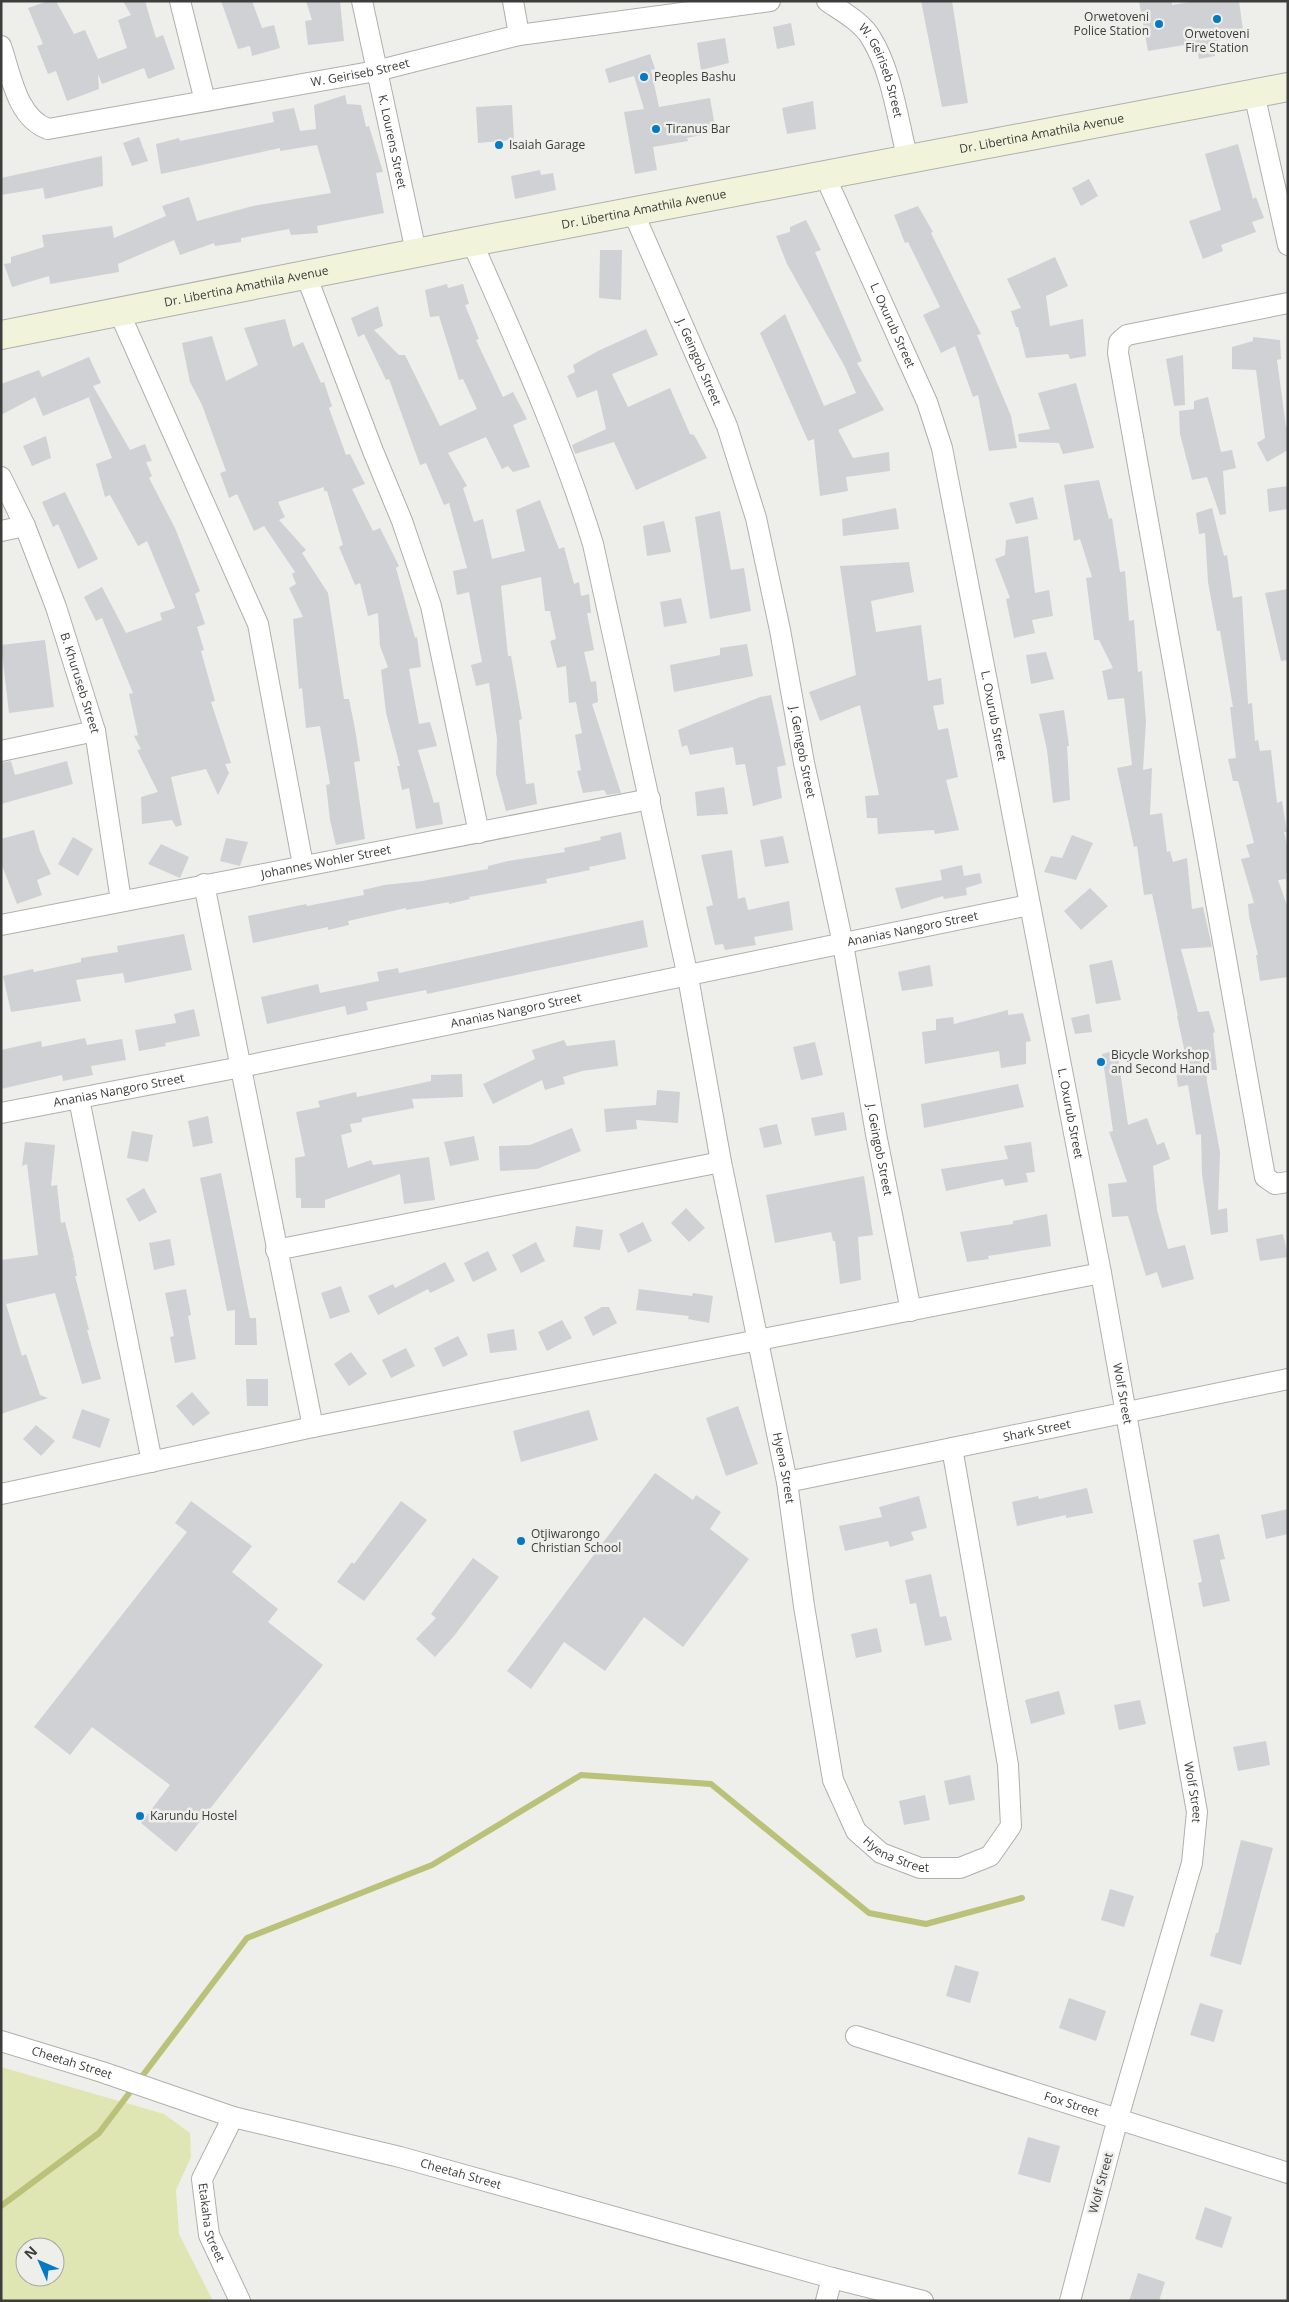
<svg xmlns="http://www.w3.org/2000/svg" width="1289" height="2302" font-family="'Open Sans',sans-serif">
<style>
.green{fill:#dfe6b3;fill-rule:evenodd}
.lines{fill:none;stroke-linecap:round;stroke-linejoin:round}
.stream{stroke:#b9c278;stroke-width:6}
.building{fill:#cfd1d4}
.street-casing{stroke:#afb0ac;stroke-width:22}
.secondary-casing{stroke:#afb0ac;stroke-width:30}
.street{stroke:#fff;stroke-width:20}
.secondary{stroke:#f1f4da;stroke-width:28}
.poi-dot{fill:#0679c3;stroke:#eeeeeb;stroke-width:2}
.labels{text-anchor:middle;stroke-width:5;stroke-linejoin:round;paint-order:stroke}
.poi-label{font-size:12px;fill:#3d3d3b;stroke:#eeeeeb;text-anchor:start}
.street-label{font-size:12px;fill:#3d3d3b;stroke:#eeeeeb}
</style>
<rect width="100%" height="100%" fill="#eeeeeb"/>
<path class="green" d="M1 2067 164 2114 190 2133 191 2157 176 2190 179 2234 213 2301H1ZM25 2247H55V2277H25Z"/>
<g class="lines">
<path class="stream" d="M1 2206 99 2133 247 1938 432 1865 581 1775 711 1784 869 1913 926 1924 1022 1898"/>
</g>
<path class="building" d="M48 1H56L74 34 85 30 98 59 127 48 118 20 131 15 123 1H145L156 38 163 35 175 69 148 79 144 68 102 84 98 74 99 89 67 101 56 71 48 74 37 46 43 44 28 8Z
M221 1H252L262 28 274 25 280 48 252 56 250 46 238 49Z
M306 1H340L344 41 308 45 305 21 312 20Z
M921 1H952L968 103 942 107Z
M1139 1H1172V5L1196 1H1239L1244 37 1213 41 1215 56 1199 59 1196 43 1148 51Z
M791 23 795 45 777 49 773 27Z
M725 38 729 63 701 70 697 43Z
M650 54 655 69 651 70 659 107 710 98 716 132 687 138 688 141 653 147 657 170 635 174 624 112 644 109 634 76 609 83 605 69Z
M345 95 347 104 361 105 366 127 369 126 383 172 376 173 384 213 317 226 318 233 291 235 289 229 241 238V242L215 246 214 243 180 255 174 240 118 264 119 272 50 284 49 276 12 287 4 264 11 263V257L44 247 42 235 112 226 114 238 166 216 162 206 189 197 197 221 253 206 331 193 317 145 280 151V148L161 174 156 144 179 138 180 141 274 122 272 112 294 108 300 131 316 129 314 105Z
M813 101 816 129 787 134 782 108Z
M512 105 514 140 478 143 476 107Z
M139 137 148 161 132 166 123 143Z
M1238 144 1253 199 1256 197 1264 218 1252 222 1256 232 1221 245 1223 251 1203 259 1189 221 1221 210 1205 154Z
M102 156 103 186 45 199 43 188 1 195V178Z
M540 170 541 175 553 173 556 190 515 199 511 176Z
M1089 179 1098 196 1081 206 1072 188Z
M918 206 933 232 931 233 981 334 977 335 1011 416 1017 448 989 451 978 395 973 397 955 346 941 353 923 315 940 307 908 242 905 243 894 215Z
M806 220 821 250 815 252 862 361 857 363 884 410 838 430 853 458 889 452 890 471 846 477 848 491 820 496 814 439 808 441 760 333 785 314 824 406 856 393 845 367 787 264 776 236 790 232V227Z
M600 250H622L621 300 599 298Z
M1055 257 1068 286 1046 296 1050 326 1083 319 1086 356 1070 359 1068 354 1026 358 1018 327H1016L1011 311 1021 308 1007 279Z
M447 284 448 288 463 284 469 304 465 305 479 339 476 340 503 397 513 392 527 419 513 425 530 467 513 472 508 466 502 469 486 437 448 453 467 486 463 488 474 522 483 519 492 559 525 551 516 510 540 500 559 549 564 547 574 584 579 582 581 596 589 594 591 613H587L594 650 584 652 591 682 596 681 598 702 592 704 621 793 607 795 604 790 583 793 577 771 581 770 575 735 582 733 576 702 569 703 566 666 557 668 550 641 556 639 550 611H545L541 577 501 586 508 656H511L522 719 519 720 526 784 534 783 537 804 506 811 496 774 497 739 489 683 476 686 471 665 482 662 469 592 457 595 453 571 467 568 449 503 444 505 426 463 420 465 389 379 386 380 364 334 358 337 351 318 378 306 383 326 374 330 399 355H405L440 426 477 409 463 379 459 380 439 316 430 317 425 290Z
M285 319 293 347 303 342 321 383 324 382 332 406 329 408 346 455 350 454 365 484 352 489 373 531 380 528 399 566 396 568 415 638 417 637 421 667 409 669 419 724 430 722 437 746 418 750 434 803 439 802 443 824 416 829 409 788 402 790 397 766H400L386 713 381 670 388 667 380 646 378 613 368 616 360 583 355 585 339 547 343 545 327 491H324V487L278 502 285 517 279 520 306 550 302 553 328 593 344 699H349L355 729 360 761 354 762 365 839 336 845 330 820 326 785 330 784 320 726 306 728 302 688 299 689 293 619 303 617 289 588 296 584 292 574 295 572 264 526 254 531 237 494 229 498 220 473 226 471 202 405 190 382 182 343 212 336 226 381 258 365 244 328Z
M646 329 658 355 612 374 628 407 670 388 690 434 694 435 707 458 636 490 614 442 575 454 572 445 606 429 597 390 577 398 567 376 575 372 573 365 598 351Z
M1253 337 1280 340 1281 359 1277 360 1286 427 1288 425V450L1267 462 1257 443 1265 438 1256 370 1232 369V347L1253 341Z
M1183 355 1185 405 1174 406 1166 359Z
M89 357 101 383 93 386 130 450 145 444 152 461 146 462 152 476 149 478 175 528 200 591 195 594 205 624 197 627 204 650 201 651 215 701 211 702 231 763 225 764 229 773 218 795 206 769 171 777 182 825 176 827 172 820 142 824 141 797 158 792 137 750 141 749 134 736 138 735 129 694 133 693 102 618 96 621 84 597 102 587 126 633 162 620 160 613 175 608 147 541 138 546 110 495 105 497 96 464 112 458 89 398 92 396 43 416 35 397 1 415V384L39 370 42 377Z
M1076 383 1094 448 1063 454 1059 443 1019 442 1018 434 1050 429 1038 393Z
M1208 397 1221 452 1232 450 1236 468 1223 471 1226 514 1220 515 1207 477 1192 480 1180 434 1179 411 1194 409V401Z
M46 436 51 458 32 466 23 446Z
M1099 480 1109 519 1112 518 1120 572 1125 571 1129 621 1134 620 1138 672 1142 671 1146 722 1143 770 1152 768 1150 815 1162 813 1167 852 1170 851 1173 862 1187 858 1192 909 1203 907 1212 947 1181 949 1198 1012 1209 1011 1215 1032 1213 1033 1217 1070H1206L1207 1082 1220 1152 1218 1210 1227 1208 1228 1232 1211 1235 1202 1174 1201 1134 1196 1135 1188 1085 1178 1087 1175 1065 1187 1062 1177 1016H1178L1152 894 1144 895 1137 846 1134 847 1117 768 1132 765 1124 698 1108 700 1102 671 1113 668 1099 640H1094L1086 578 1092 577 1080 539 1074 541 1064 485Z
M1288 486V509L1269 512 1267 489Z
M65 492 98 559 78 569 58 524 53 527 42 502Z
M1033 497 1038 519 1016 524 1009 503Z
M896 508 899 529 843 536 842 519Z
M1212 508 1224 556 1227 555 1233 598 1242 596 1248 704 1252 703 1255 741 1258 740 1260 751 1271 750 1277 803 1282 801 1287 832H1284L1288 849V872L1286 873V879L1278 880 1288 908V977L1260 981 1256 955H1258L1249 917 1248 904 1254 903 1241 859 1250 857 1246 845 1254 843 1238 781H1233L1228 759 1236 758 1230 707H1233L1220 631H1217L1208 582 1205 533 1199 534 1196 513Z
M720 511 731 570 744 568 751 611 710 619 695 517Z
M664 521 671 552 647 556 643 526Z
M1028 536 1035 593 1049 590 1053 616 1032 620 1035 633 1014 638 1006 599 1010 598 995 559 1005 555 1006 540Z
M909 562 914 592 871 601 876 632 921 625 928 681 941 678 944 704 933 706 938 730 948 728 958 777 946 780 959 830 935 834 934 830 878 834 877 818H867L865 796 879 795 860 705 820 721 809 692 856 675 840 566Z
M1288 589V660L1281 661 1265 593Z
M681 598 687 623 664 627 660 602Z
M45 640 54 707 9 713 1 645Z
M747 644 753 676 674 692 670 665 720 655V648Z
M1046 652 1054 679 1031 684 1026 655Z
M771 695 786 765 777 767 782 798 753 806 745 764 736 765 733 747 690 755 687 745 682 747 678 730 760 697Z
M1064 710 1069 746H1067L1070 800 1053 803 1047 750 1039 714Z
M11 761 15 775 67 761 73 784 1 804V763Z
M724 787 728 814 697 816 695 792Z
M34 830 40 851 51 874 37 880 42 895 17 904 1 863V839Z
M621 832 626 859 589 867 590 870 546 879 547 883 469 897 470 899 449 904V902L406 910V908L348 921 349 925 328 930V927L253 943 248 916 306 904 307 906 364 895 363 890 384 885 422 881 488 869V866L508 861 565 852 564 848 601 840 600 837Z
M1072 835 1093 843 1076 880 1044 872 1051 856 1062 858Z
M783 836 789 863 765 867 760 840Z
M73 837 93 849 78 876 58 864Z
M226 838 248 842 240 866 220 861Z
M161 844 189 857 180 878 148 864Z
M732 850 738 899 745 897 748 910 789 901 793 930 754 937 756 945 725 950 723 944 715 945 706 907 713 905 701 855Z
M962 865 964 876 980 873 982 883 966 888 967 895 944 899 943 896 901 909 895 888 942 880 940 870Z
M1090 888 1108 906 1081 930 1064 911Z
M643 920 648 947 427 994 426 990 366 1002 368 1010 347 1015 345 1006 267 1024 261 997 318 984 320 993 379 981 377 972 398 968 399 973Z
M184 934 192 970 125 983 123 973 76 980 81 1001 11 1012 3 976 33 969 34 972 81 962V958L118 952 117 946Z
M1112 960 1121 1000 1096 1004 1089 965Z
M930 965 933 986 902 991 898 972Z
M194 1009 200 1036 165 1043 166 1046 139 1051 135 1030 176 1023 174 1014Z
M1008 1010V1015L1023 1013 1031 1041 1026 1042V1064L1001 1068 999 1051 925 1064 922 1032 936 1030V1019L953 1017 954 1024Z
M1089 1014 1092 1032 1075 1034 1071 1018Z
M85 1038 87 1045 122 1039 126 1060 91 1066 93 1075 63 1081 62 1075 1 1089V1050L41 1041 42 1047Z
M564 1040 567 1046 615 1040 618 1066 582 1071 563 1077 565 1084 545 1090 542 1080 493 1104 483 1084 535 1059 532 1050Z
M815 1042 823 1075 801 1080 793 1047Z
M1117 1050 1128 1125 1147 1118 1157 1145 1164 1142 1170 1159 1153 1166 1157 1210 1168 1249 1185 1245 1194 1279 1162 1288 1157 1272 1146 1276 1128 1216 1112 1217 1108 1184 1127 1182 1109 1132 1113 1131 1102 1054Z
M462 1074 463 1097 412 1099 414 1108 362 1118V1122L350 1124 352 1132 341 1135 348 1168 371 1160 373 1165 429 1157 435 1200 404 1204 400 1174 325 1200V1208H301V1198H296L295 1158 305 1156 296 1112 320 1107 318 1101 356 1092 357 1097 431 1081V1075Z
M1018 1084 1024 1107 924 1128 921 1104Z
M657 1090 680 1092 678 1123 636 1120 637 1129 606 1132 604 1109 656 1105Z
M844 1112 847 1130 815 1136 811 1118Z
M208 1116 213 1143 193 1147 188 1121Z
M777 1124 782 1144 764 1148 759 1128Z
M572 1128 581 1151 537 1169 500 1171 499 1146 530 1145Z
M132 1131 153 1135 148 1162 127 1158Z
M474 1136 479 1160 450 1166 444 1142Z
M25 1142 55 1145 51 1186 57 1185 61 1223 65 1222 74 1258 71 1260 74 1259 77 1276H75L89 1330H87L101 1379 82 1384 55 1293 6 1304 22 1356 26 1354 40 1395 48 1398 1 1414V1260L38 1255 27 1164 22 1166Z
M1031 1142 1035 1172 1026 1173 1028 1182 1005 1186 1003 1179 946 1191 941 1169 1008 1159 1004 1146Z
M221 1173 250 1318H256L257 1345H235V1310L227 1311 200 1178Z
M864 1176 873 1235 858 1237 861 1280 840 1284 835 1241H833L831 1232 775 1243 766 1195Z
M144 1188 157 1212 139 1222 126 1199Z
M686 1208 705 1228 689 1242 671 1223Z
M1047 1214 1051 1246 988 1256 989 1259 967 1262 960 1232 1013 1224V1221Z
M643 1222 652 1241 628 1253 619 1234Z
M576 1226 603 1230 600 1250 573 1247Z
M1283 1234 1288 1257 1260 1261 1256 1239Z
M170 1239 175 1265 154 1270 149 1243Z
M536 1242 545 1261 521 1273 512 1255Z
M488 1251 497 1270 473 1282 464 1263Z
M445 1262 455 1281 430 1293 428 1289 378 1315 368 1296 393 1284 395 1288Z
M341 1286 350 1312 330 1319 321 1293Z
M186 1289 191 1315 188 1316 196 1359 175 1363 170 1337 174 1336 165 1293Z
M639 1289 692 1296 693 1293 713 1296 709 1323 688 1319 689 1316 636 1310Z
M602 1307H609L617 1323 593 1336 584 1317Z
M562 1320 572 1338 547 1351 538 1332Z
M514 1329 517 1350 490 1353 487 1334Z
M458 1336 468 1355 443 1367 434 1348Z
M406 1348 415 1366 391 1378 382 1360Z
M351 1352 367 1374 349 1386 334 1364Z
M246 1379H268V1406H247Z
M192 1392 210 1413 193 1426 176 1406Z
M738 1406 758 1464 726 1476 706 1418Z
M82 1409 110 1419 100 1448 72 1438Z
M589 1410 598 1440 521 1462 513 1431Z
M36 1425 55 1441 41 1456 23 1439Z
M655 1473 693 1500 696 1495 721 1512 710 1529 749 1559 683 1647 644 1617 605 1671 564 1642 531 1689 507 1671Z
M1087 1488 1093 1513 1066 1518V1515L1017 1526 1012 1502 1038 1496 1039 1499Z
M919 1496 927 1528 911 1532 914 1540 890 1547 888 1541 845 1551 839 1526 882 1517 879 1507Z
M191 1501 252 1546 232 1572 278 1609 268 1622 323 1665 176 1852 141 1823 170 1785 92 1727 70 1755 34 1727 187 1532 175 1523Z
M401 1501 427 1520 364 1601 337 1582 352 1562 354 1564Z
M1288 1509V1534L1266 1539 1261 1515Z
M1219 1534 1225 1559 1220 1560 1230 1601 1203 1607 1198 1583 1202 1582 1193 1540Z
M473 1558 499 1577 454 1636 435 1657 416 1639 436 1618 431 1614Z
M931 1574 940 1617 946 1616 952 1640 925 1646 916 1603 910 1604 905 1580Z
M877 1628 882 1652 856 1658 851 1634Z
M1059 1691 1065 1714 1031 1724 1025 1700Z
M1140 1700 1146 1724 1119 1730 1114 1705Z
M1266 1741 1270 1765 1238 1771 1233 1747Z
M970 1775 975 1800 949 1805 944 1781Z
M925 1795 930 1820 904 1825 899 1801Z
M1241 1840 1273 1848 1241 1965 1210 1956 1216 1933H1218Z
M1110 1889 1134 1896 1124 1927 1101 1920Z
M955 1965 979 1972 970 2003 946 1996Z
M1069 1998 1106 2011 1096 2041 1059 2028Z
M1200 2003 1223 2010 1214 2042 1190 2035Z
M1028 2137 1060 2146 1050 2183 1018 2174Z
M1205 2207 1232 2217 1222 2248 1195 2239Z
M1138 2273 1165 2282 1159 2301H1129Z"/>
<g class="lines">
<defs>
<g id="street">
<path d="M180 1 205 101"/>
<path id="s1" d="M362 1 416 252"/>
<path d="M513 1 519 35"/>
<path id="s2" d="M827 1C841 11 862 22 871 38 892 71 898 122 908 160"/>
<path id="s3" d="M1 46C11 75 17 118 48 129L376 71 519 35 770 1"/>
<path d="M1254 93 1288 245"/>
<path id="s4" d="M825 176 927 402 942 448 1101 1273 1197 1812 1192 1863 1118 2118 1070 2301"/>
<path id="s5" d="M633 212 727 426 756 518 780 630 804 763 843 944 876 1134 911 1311"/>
<path id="s6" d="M472 242C516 342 561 440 593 544L688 977 721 1162 787 1482 804 1606 833 1780 856 1831 881 1853 920 1868H960L990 1856 1011 1826 1008 1765 952 1448"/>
<path d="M306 275 373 451 402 521 431 606 479 833"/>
<path d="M1288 303 1127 335 1119 342 1118 353 1265 1177 1275 1184 1288 1182"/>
<path d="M119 312 258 624 303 865"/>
<path id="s7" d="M1 477 25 526 56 607 95 731 121 901"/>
<path d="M1 531 25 526"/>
<path d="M1 751 95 731"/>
<path d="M204 884 313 1427"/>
<path id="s8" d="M1 925 650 799"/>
<path d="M79 1099 152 1462"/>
<path id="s9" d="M1 1113 241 1067 1029 905"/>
<path d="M276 1250 721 1162"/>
<path id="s10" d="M787 1482 1288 1379"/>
<path d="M1 1494 313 1427 1101 1273"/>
<path id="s11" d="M856 2036 1288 2173"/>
<path id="s12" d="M1 2041 102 2072 233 2117 400 2157 832 2278 923 2301"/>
<path id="s13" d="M233 2117 202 2179 209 2235 240 2301"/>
<path d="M826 2301 832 2278"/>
</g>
<g id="secondary">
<path id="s14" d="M1 335 472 242 1288 87"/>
</g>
</defs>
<use href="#street" class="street-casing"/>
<use href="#secondary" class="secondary-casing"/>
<use href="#street" class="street"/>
<use href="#secondary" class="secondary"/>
</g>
<g class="poi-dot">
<circle cx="1217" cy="19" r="5"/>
<circle cx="1159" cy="24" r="5"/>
<circle cx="644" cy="77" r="5"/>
<circle cx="656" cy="129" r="5"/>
<circle cx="499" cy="145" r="5"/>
<circle cx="1101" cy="1062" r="5"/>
<circle cx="521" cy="1541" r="5"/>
<circle cx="140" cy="1816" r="5"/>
</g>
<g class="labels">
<g class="poi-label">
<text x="1149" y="21" text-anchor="end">Orwetoveni<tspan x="1149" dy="14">Police Station</tspan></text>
<text x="1217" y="38" text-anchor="middle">Orwetoveni<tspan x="1217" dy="14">Fire Station</tspan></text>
<text x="654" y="81">Peoples Bashu</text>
<text x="666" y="133">Tiranus Bar</text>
<text x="509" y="149">Isaiah Garage</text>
<text x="1111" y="1059">Bicycle Workshop<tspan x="1111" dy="14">and Second Hand</tspan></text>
<text x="531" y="1538">Otjiwarongo<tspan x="531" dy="14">Christian School</tspan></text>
<text x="150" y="1820">Karundu Hostel</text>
</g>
<g class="street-label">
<text dy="4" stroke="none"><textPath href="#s3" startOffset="416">W. Geiriseb Street</textPath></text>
<text dy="4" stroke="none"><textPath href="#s2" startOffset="92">W. Geiriseb Street</textPath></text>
<text dy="4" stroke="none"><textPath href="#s14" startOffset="1060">Dr. Libertina Amathila Avenue</textPath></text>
<text dy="4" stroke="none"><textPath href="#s1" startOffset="144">K. Lourens Street</textPath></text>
<text dy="4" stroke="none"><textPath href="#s14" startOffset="655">Dr. Libertina Amathila Avenue</textPath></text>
<text dy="4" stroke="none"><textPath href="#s14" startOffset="250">Dr. Libertina Amathila Avenue</textPath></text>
<text dy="4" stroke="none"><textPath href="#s4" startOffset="164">L. Oxurub Street</textPath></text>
<text dy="4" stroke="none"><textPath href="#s5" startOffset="164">J. Geingob Street</textPath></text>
<text dy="4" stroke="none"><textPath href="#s7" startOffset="221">B. Khuruseb Street</textPath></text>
<text dy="4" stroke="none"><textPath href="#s4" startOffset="569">L. Oxurub Street</textPath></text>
<text dy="4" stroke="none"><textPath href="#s5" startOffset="569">J. Geingob Street</textPath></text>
<text dy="4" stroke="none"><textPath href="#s8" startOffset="331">Johannes Wohler Street</textPath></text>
<text dy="4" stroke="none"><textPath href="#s9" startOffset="930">Ananias Nangoro Street</textPath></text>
<text dy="4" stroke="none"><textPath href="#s9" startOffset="525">Ananias Nangoro Street</textPath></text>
<text dy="4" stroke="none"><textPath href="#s9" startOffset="120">Ananias Nangoro Street</textPath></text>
<text dy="4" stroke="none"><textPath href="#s4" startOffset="974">L. Oxurub Street</textPath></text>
<text dy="4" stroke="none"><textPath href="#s5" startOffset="974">J. Geingob Street</textPath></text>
<text dy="4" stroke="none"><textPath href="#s4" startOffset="1259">Wolf Street</textPath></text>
<text dy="4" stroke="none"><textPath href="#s10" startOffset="255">Shark Street</textPath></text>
<text dy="4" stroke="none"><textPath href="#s6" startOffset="1269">Hyena Street</textPath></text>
<text dy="4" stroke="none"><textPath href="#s4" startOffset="1664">Wolf Street</textPath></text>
<text dy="4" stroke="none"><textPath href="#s6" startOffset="1689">Hyena Street</textPath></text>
<text dy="4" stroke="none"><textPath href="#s12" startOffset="74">Cheetah Street</textPath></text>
<text dy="4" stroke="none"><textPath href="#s11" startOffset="226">Fox Street</textPath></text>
<text dy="4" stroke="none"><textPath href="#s12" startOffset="479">Cheetah Street</textPath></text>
<text transform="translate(1101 2183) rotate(-75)" y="4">Wolf Street</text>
<text dy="4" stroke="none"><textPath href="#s13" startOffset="114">Etakaha Street</textPath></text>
</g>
</g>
<rect width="1289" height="2302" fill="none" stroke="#3d3d3b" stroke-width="5"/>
<g transform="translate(40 2262) rotate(315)"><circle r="24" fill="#eeeeeb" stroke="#a7a7a5"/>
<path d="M0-4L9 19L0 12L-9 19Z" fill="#0679c3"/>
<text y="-8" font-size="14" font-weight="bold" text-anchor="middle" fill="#3d3d3b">N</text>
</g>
</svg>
